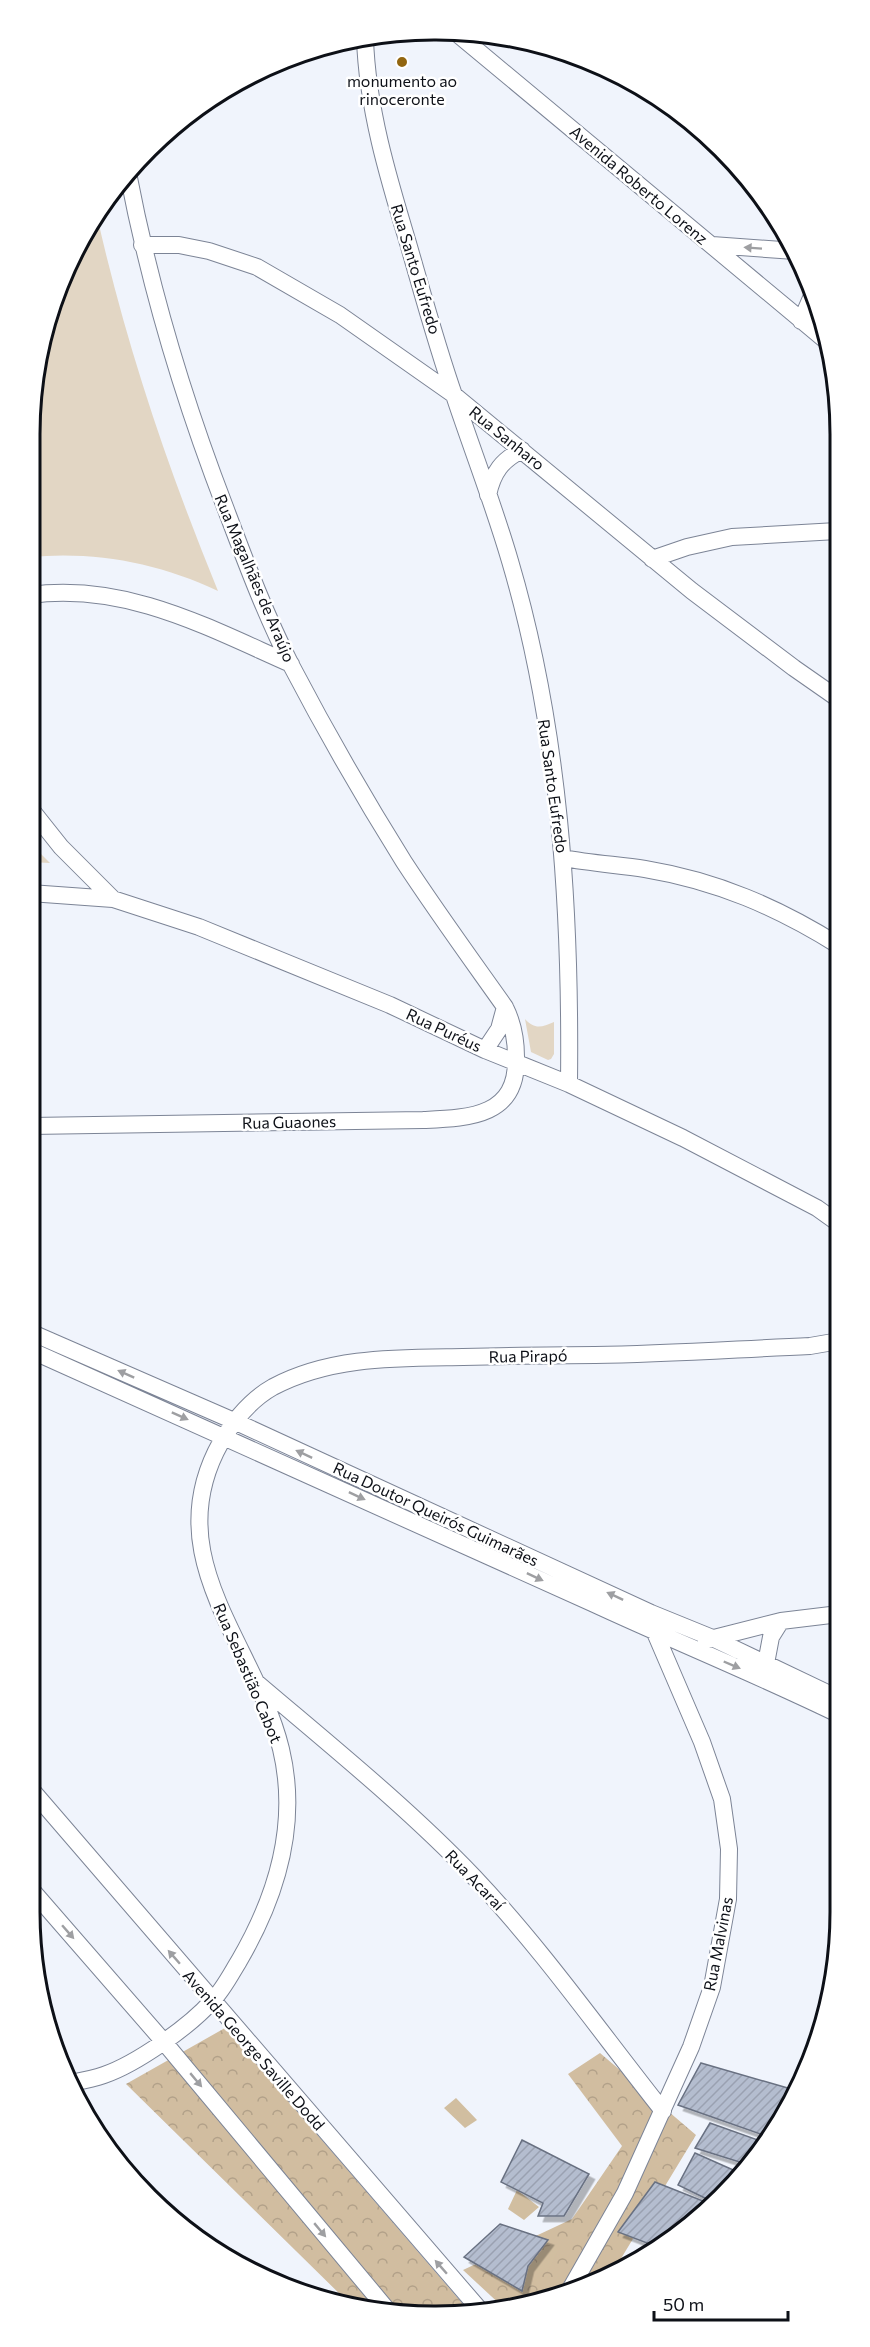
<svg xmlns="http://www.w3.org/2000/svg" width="870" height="2347" font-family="Commissioner,sans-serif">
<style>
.green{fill:#e2d6c4}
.forest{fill:url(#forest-crowns)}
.water{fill:#d1bea0}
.building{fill:url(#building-hatch);stroke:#697182;stroke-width:1.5;filter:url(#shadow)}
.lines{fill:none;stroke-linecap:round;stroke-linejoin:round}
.street-casing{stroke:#7c8496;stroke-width:18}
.street{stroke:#fff;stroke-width:16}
.oneway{fill:#9e9fa2}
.poi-dot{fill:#926610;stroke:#fff;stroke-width:2}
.labels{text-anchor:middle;stroke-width:5;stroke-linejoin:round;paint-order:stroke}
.poi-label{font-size:16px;fill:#0d1017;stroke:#fff}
.street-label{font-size:16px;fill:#0d1017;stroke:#fff}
.rim{fill:none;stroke:#0d1017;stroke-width:3}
</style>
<defs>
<pattern id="forest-crowns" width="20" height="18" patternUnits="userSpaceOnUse" patternTransform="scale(1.5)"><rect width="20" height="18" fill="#d1bda0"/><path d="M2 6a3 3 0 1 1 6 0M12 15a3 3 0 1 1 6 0" fill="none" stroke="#b2a189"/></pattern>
<pattern id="building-hatch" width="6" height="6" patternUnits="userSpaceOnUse" patternTransform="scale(1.5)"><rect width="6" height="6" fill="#b4bdcf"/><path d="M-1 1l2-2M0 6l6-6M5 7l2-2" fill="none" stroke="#9aa1b1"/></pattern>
<filter id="shadow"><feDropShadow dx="5.5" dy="5.5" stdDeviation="0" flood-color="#0004"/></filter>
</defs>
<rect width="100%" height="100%" fill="#f0f4fc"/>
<path class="green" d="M97 216C126 345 168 469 218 591 159 563 96 551 30 557V435L44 330 72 256Z
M30 843 50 863 30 862Z
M525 1019C535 1030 542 1027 554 1022V1054L551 1059 548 1060 531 1052Z"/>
<path class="forest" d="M232 2024 254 2061 469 2311 382 2313 352 2306 126 2084Z
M600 2053 696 2135 611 2275 590 2286 514 2309H505L463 2270 572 2219 622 2146 568 2074Z"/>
<path class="water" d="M456 2098 477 2120 465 2128 444 2108Z
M517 2190 539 2207 524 2220 508 2209Z
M555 2244 558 2250 548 2271 538 2273 533 2268 547 2247Z"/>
<path class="building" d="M701 2063 798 2091 769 2137 678 2105Z
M710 2123 766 2143 757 2158 749 2165 695 2148Z
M522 2140 589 2174 564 2216H538L543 2203 501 2182Z
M695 2153 740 2173 711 2201 678 2185Z
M655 2182 708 2203 660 2248 618 2232Z
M500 2224 548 2240 528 2266 522 2291 464 2257Z"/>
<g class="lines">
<defs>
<path id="street" d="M454 31 824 339
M365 38C367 107 388 177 408 243 423 295 437 347 455 398 473 452 494 506 510 561 560 730 571 909 569 1084
M128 173C150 288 183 398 225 507 245 560 265 614 291 665 326 732 364 798 404 862 436 911 471 959 505 1007L499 1029 485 1050
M142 245H179L209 251 257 267 340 315 454 395 692 591 794 668 837 698
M712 245 795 251
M801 321 811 298
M488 495C493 472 502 460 522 450
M652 559 687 547 732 537 837 531
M30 595C125 582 207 627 291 664
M30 808 61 847 113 899
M563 858C590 863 618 865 645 869 717 881 777 907 838 945
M30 893 113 899 199 927 390 1005 485 1050 569 1084 683 1138 817 1208 838 1223
M30 1126 423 1120C469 1118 518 1117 516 1057 516 1038 513 1023 505 1007
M30 1332 234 1421 651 1613 710 1637 840 1699
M30 1350C218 1433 405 1518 592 1603 674 1641 758 1675 840 1715
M706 1640 781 1621 839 1614
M764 1674 771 1637 781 1621
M256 1682C330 1745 407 1807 474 1877 543 1950 601 2033 663 2111
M30 1788 480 2310
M30 1888 164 2042 390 2313
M70 2083C81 2081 93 2079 104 2075 136 2064 189 2027 212 2001 223 1990 231 1974 239 1961 277 1896 299 1824 281 1749 255 1643 156 1557 221 1442 234 1420 250 1400 273 1387 331 1356 398 1358 463 1357 507 1356 551 1355 595 1355 666 1354 738 1349 810 1346L839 1341
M568 2293 625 2193 691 2047 712 1987 728 1899 729 1849 722 1799 702 1742 653 1628"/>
</defs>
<use href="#street" class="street-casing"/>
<use href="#street" class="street"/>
</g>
<defs><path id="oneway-solid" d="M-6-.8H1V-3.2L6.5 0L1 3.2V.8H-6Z" transform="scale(1.5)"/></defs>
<g class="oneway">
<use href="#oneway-solid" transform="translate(753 248) rotate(-176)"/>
<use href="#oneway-solid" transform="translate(126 1374) rotate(-156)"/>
<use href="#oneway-solid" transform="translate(180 1416) rotate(24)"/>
<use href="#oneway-solid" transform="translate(304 1454) rotate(-155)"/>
<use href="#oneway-solid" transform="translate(357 1496) rotate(25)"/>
<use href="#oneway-solid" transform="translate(535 1577) rotate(25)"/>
<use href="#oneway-solid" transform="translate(615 1596) rotate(-155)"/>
<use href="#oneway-solid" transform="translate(732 1665) rotate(23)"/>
<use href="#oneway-solid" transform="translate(68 1932) rotate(49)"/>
<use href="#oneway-solid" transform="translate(174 1957) rotate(-131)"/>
<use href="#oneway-solid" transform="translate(196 2080) rotate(50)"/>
<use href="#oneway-solid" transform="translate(320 2230) rotate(50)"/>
<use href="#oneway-solid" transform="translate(441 2267) rotate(-131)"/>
</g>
<circle class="poi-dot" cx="402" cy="62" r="6"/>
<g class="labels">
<g class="poi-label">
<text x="402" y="87">monumento ao<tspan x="402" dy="18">rinoceronte</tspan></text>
</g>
<g class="street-label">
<text transform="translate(639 185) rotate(40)" y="6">Avenida Roberto Lorenz</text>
<text transform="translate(416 269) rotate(73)" y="6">Rua Santo Eufredo</text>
<text transform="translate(507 438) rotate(39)" y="6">Rua Sanharo</text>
<text transform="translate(255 578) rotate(67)" y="6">Rua Magalhães de Araújo</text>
<text transform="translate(553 786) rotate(82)" y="6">Rua Santo Eufredo</text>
<text transform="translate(444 1030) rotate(25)" y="6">Rua Puréus</text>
<text transform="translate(289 1122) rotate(-1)" y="6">Rua Guaones</text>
<text transform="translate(528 1356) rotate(-1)" y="6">Rua Pirapó</text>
<text transform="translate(436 1514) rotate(25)" y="6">Rua Doutor Queirós Guimarães</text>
<text transform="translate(248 1673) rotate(67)" y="6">Rua Sebastião Cabot</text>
<text transform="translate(475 1880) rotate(46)" y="6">Rua Acaraí</text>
<text transform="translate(718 1944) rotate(-79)" y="6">Rua Malvinas</text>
<text transform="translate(254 2050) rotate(49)" y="6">Avenida George Saville Dodd</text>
</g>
</g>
<path d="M0 0H870V2347H0ZM434 40H436A394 394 0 0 1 830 434V1912A394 394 0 0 1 436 2306H434A394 394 0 0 1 40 1912V434A394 394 0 0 1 434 40Z" fill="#fff" fill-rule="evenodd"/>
<path class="rim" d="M434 40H436A394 394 0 0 1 830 434V1912A394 394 0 0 1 436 2306H434A394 394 0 0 1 40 1912V434A394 394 0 0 1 434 40Z"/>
<path d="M654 2311v9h134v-9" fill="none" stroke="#0d1017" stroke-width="3"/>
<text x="663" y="2311" font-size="18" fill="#0d1017" stroke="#ffffff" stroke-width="4.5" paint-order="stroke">50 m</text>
</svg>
